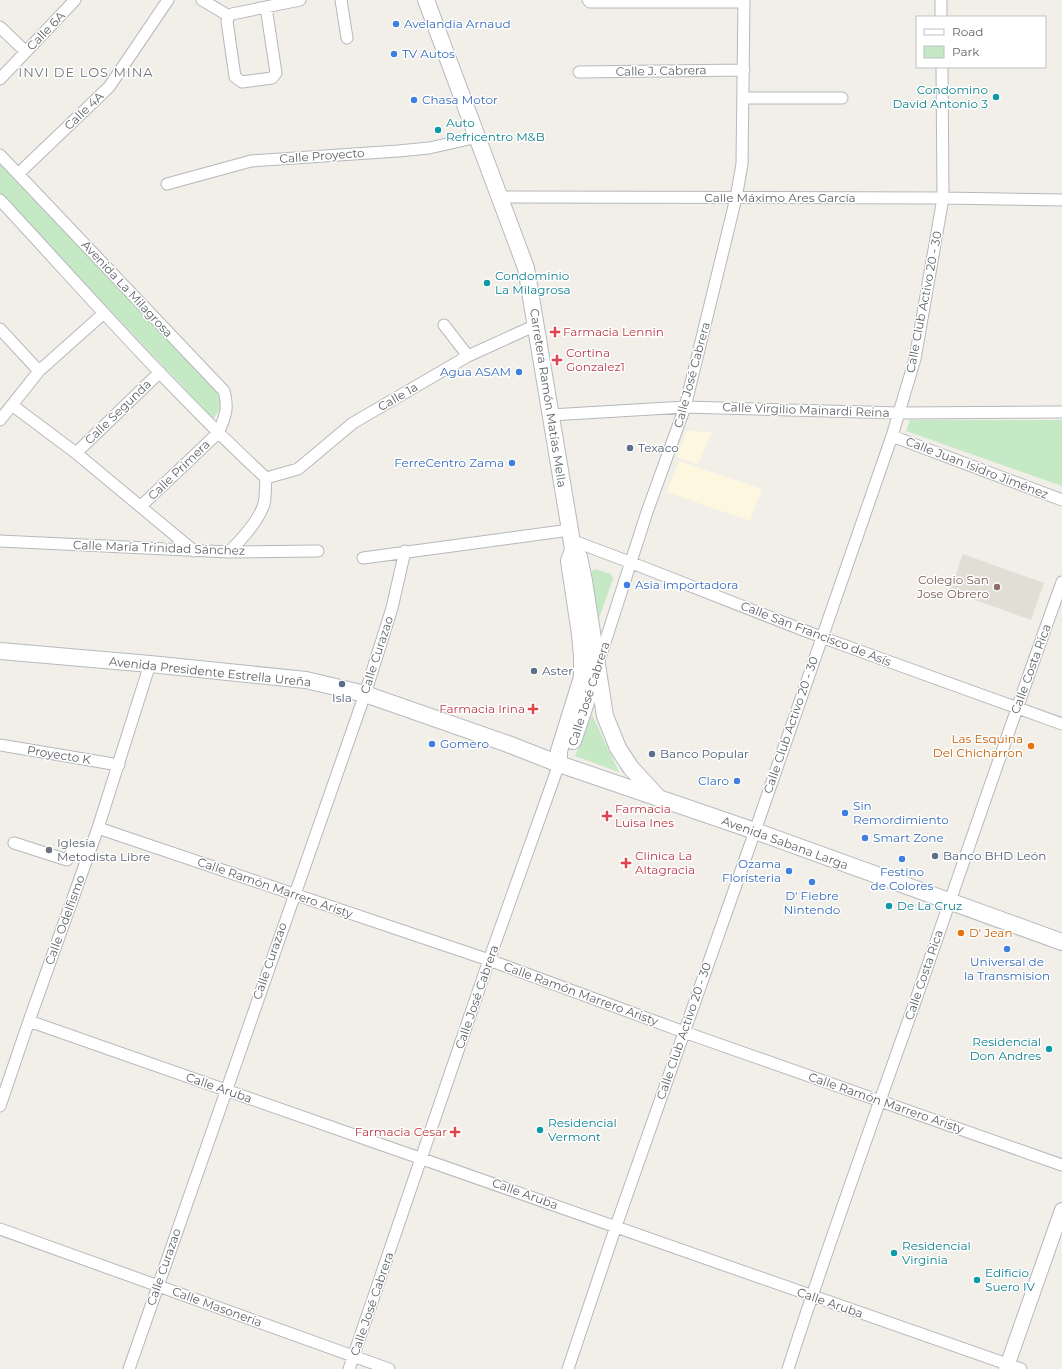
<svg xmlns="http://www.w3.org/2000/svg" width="1062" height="1369" font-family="Montserrat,sans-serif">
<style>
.commercial{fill:#fef7e0}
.education{fill:#e1ded6}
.green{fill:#c5e8c5}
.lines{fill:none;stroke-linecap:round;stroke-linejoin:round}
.minor-casing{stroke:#b5b8bc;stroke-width:13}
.tertiary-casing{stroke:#b5b8bc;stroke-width:16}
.secondary-casing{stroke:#b6babf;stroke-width:18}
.minor{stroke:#fff;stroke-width:11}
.tertiary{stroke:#fff;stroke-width:14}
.secondary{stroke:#fff;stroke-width:16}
.shop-dot{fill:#3f7fe0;stroke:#fff;stroke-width:1.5}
.culture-dot{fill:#0f9aa8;stroke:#fff;stroke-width:1.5}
.health-dot{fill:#e0444e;stroke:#fff;stroke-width:1.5}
.service-dot{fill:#5c6f8a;stroke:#fff;stroke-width:1.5}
.education-dot{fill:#8d6e63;stroke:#fff;stroke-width:1.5}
.food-dot{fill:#e8710a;stroke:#fff;stroke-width:1.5}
.worship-dot{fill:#6b7280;stroke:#fff;stroke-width:1.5}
.labels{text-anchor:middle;stroke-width:3;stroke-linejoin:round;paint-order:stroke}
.shop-label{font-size:12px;fill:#366cbe;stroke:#fff;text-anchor:start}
.street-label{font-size:12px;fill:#5f6368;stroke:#fff}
.culture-label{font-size:12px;fill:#0d838f;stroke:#fff;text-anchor:start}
.health-label{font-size:12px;fill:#be3a42;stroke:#fff;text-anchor:start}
.service-label{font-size:12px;fill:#4e5e75;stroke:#fff;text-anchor:start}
.education-label{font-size:12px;fill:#785e54;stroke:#fff;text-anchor:end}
.food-label{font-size:12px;fill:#c56008;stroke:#fff;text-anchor:end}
.worship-label{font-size:12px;fill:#5b616d;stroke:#fff;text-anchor:start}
.neighbourhood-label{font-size:13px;letter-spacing:1px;fill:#70757a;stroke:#fff}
</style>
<rect width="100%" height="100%" fill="#f1efe8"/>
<path class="commercial" d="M687 431 712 432 698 464 677 457Z
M679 461 762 489 750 521 667 492Z"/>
<path class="education" d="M963 554 1044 583 1031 620 950 591Z"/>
<path class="green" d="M0 164 219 394 221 408 213 419 0 193Z
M910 420H1062V486L906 431Z
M595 569 611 574 613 579 599 618H596L588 575Z
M592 715 619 772 575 756Z"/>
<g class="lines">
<defs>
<path id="minor" d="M202 0 229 16
M341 0 347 38
M588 0 590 2H744
M941 0V17
M266 7 276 73 272 78 242 82 235 77 227 21 229 16 232 14 300 0
M0 27 26 52
M579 72 744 70
M0 79 75 0
M744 98H842
M0 155 224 391C229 408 225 418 218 433L141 506
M18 174 109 87 168 0
M167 184 251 161 398 151 429 148 478 137
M499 197 943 198 1062 200
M0 200C87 294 172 391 266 478
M444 325 468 356
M0 329 39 371
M12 405 76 453 194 551
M551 415 685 407 900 413 1062 412
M0 420 39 371 104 313
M892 436 1062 500
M76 453 160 372
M266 478 298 469 353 423 468 356 536 325
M571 540 632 563 821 637 1062 724
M0 541 229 552 318 551
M229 552C241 540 259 520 264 504 266 496 265 486 266 478
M363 558 570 530
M598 664 647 512 685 407 736 198 742 164 744 0
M0 745 119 765
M98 828 489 960 684 1032 1062 1165
M14 843 67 860 74 849 89 854
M29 1021 1021 1369
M0 1106 29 1021 98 828 150 664
M0 1229 389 1369
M129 1369 365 694 392 608 405 551
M349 1369 489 960 559 764
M568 1369 616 1226 755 831 892 436 915 359 943 198 942 67
M788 1369C827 1247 871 1126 914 1005 963 864 1011 723 1062 582"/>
<path id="tertiary" d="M1006 1369 1062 1210"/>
<path id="secondary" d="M426 0 526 268 570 530 573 550 569 561 580 634 582 656V677L559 751V764
M575 552 579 557 584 581 605 716 618 748 631 768 656 795
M0 651 150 664 306 680 365 694 508 744 559 764 755 831 1062 942
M573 741 597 670"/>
</defs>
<use href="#minor" class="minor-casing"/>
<use href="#tertiary" class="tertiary-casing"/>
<use href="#secondary" class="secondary-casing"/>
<use href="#minor" class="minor"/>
<use href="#tertiary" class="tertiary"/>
<use href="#secondary" class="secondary"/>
</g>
<g class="shop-dot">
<circle cx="396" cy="24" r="4"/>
<circle cx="394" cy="54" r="4"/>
<circle cx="414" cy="100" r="4"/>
<circle cx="519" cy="372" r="4"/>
<circle cx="512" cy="463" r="4"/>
<circle cx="627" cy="585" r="4"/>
<circle cx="432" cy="744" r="4"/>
<circle cx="737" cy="781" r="4"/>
<circle cx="845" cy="813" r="4"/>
<circle cx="865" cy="838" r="4"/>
<circle cx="902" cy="859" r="4"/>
<circle cx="789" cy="871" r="4"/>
<circle cx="812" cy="882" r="4"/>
<circle cx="1007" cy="949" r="4"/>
</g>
<g class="culture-dot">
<circle cx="996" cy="97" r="4"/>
<circle cx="438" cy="130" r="4"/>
<circle cx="487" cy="283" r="4"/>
<circle cx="889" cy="906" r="4"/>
<circle cx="1049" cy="1049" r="4"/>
<circle cx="540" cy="1130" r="4"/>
<circle cx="894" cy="1253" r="4"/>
<circle cx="977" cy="1280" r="4"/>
</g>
<g class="health-dot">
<path d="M553 326h4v4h4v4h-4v4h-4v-4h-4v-4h4z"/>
<path d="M555 354h4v4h4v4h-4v4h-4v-4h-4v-4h4z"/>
<path d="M531 703h4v4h4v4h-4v4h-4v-4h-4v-4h4z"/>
<path d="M605 810h4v4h4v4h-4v4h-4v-4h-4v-4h4z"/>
<path d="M624 857h4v4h4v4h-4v4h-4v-4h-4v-4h4z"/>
<path d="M453 1126h4v4h4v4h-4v4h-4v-4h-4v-4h4z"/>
</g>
<g class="service-dot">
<circle cx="630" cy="448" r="4"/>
<circle cx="534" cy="671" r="4"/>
<circle cx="342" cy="684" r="4"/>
<circle cx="652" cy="754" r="4"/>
<circle cx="935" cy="856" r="4"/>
</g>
<circle class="education-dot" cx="997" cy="587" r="4"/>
<g class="food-dot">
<circle cx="1031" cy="746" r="4"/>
<circle cx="961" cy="933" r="4"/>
</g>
<circle class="worship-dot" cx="49" cy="850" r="4"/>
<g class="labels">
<g class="shop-label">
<text x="404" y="28">Avelandia Arnaud</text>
<text x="402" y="58">TV Autos</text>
<text x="422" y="104">Chasa Motor</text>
<text x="511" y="376" text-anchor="end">Agua ASAM</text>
<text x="504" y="467" text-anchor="end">FerreCentro Zama</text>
<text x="635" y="589">Asia importadora</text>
<text x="440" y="748">Gomero</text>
<text x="729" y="785" text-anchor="end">Claro</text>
<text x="853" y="810">Sin<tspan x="853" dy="14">Remordimiento</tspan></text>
<text x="873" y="842">Smart Zone</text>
<text x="781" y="868" text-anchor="end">Ozama<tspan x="781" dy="14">Floristeria</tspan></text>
<text x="902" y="876" text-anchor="middle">Festino<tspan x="902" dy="14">de Colores</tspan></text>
<text x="812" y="900" text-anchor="middle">D' Fiebre<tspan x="812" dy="14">Nintendo</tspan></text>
<text x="1007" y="966" text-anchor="middle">Universal de<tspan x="1007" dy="14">la Transmision</tspan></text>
</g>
<g class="street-label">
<text transform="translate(46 31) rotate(-46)" y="4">Calle 6A</text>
<text transform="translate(661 71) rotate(-1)" y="4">Calle J. Cabrera</text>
<text transform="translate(84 111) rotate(-44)" y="4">Calle 4A</text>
<text transform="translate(322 156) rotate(-4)" y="4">Calle Proyecto</text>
<text x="780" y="202">Calle Máximo Ares García</text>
<text transform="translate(127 289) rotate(47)" y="4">Avenida La Milagrosa</text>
<text transform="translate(924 302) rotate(-79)" y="4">Calle Club Activo 20 - 30</text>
<text transform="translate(692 375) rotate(-75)" y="4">Calle José Cabrera</text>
<text transform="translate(398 397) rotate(-30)" y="4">Calle 1a</text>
<text transform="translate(548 398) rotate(81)" y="4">Carretera Ramón Matías Mella</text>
<text transform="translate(806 410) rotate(2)" y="4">Calle Virgilio Mainardi Reina</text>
<text transform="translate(118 412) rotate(-44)" y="4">Calle Segunda</text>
<text transform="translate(977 468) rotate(21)" y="4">Calle Juan Isidro Jiménez</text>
<text transform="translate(179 470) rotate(-44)" y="4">Calle Primera</text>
<text transform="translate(159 548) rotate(2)" y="4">Calle María Trinidad Sánchez</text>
<text transform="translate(816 634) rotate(21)" y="4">Calle San Francisco de Asís</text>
<text transform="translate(377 655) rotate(-72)" y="4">Calle Curazao</text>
<text transform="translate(1031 669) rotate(-70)" y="4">Calle Costa Rica</text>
<text transform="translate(210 672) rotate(6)" y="4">Avenida Presidente Estrella Ureña</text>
<text transform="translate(589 694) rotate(-72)" y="4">Calle José Cabrera</text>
<text transform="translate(791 725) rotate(-71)" y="4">Calle Club Activo 20 - 30</text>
<text transform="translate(59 755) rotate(9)" y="4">Proyecto K</text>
<text transform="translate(785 843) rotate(20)" y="4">Avenida Sabana Larga</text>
<text transform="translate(275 888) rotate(19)" y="4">Calle Ramón Marrero Aristy</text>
<text transform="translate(65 920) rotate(-70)" y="4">Calle Odelfismo</text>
<text transform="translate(270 961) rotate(-71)" y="4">Calle Curazao</text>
<text transform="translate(924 975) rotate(-71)" y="4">Calle Costa Rica</text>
<text transform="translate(581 994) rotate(20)" y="4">Calle Ramón Marrero Aristy</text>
<text transform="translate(477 997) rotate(-71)" y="4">Calle José Cabrera</text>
<text transform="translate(684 1031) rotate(-71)" y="4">Calle Club Activo 20 - 30</text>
<text transform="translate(219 1088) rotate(19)" y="4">Calle Aruba</text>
<text transform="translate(886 1103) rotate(19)" y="4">Calle Ramón Marrero Aristy</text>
<text transform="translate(525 1194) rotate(20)" y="4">Calle Aruba</text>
<text transform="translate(164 1267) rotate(-71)" y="4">Calle Curazao</text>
<text transform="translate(830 1303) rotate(19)" y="4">Calle Aruba</text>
<text transform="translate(372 1304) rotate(-71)" y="4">Calle José Cabrera</text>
<text transform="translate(217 1307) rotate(20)" y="4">Calle Masonería</text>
</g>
<g class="culture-label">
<text x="988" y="94" text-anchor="end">Condomino<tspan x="988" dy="14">David Antonio 3</tspan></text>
<text x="446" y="127">Auto<tspan x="446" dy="14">Refricentro M&amp;B</tspan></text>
<text x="495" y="280">Condominio<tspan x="495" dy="14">La Milagrosa</tspan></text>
<text x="897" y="910">De La Cruz</text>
<text x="1041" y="1046" text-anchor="end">Residencial<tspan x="1041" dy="14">Don Andres</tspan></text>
<text x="548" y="1127">Residencial<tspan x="548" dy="14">Vermont</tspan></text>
<text x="902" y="1250">Residencial<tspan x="902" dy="14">Virginia</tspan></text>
<text x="985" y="1277">Edificio<tspan x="985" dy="14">Suero IV</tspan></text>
</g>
<g class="health-label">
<text x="563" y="336">Farmacia Lennin</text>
<text x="566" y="357">Cortina<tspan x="566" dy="14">Gonzalez1</tspan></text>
<text x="525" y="713" text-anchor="end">Farmacia Irina</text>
<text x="615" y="813">Farmacia<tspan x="615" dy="14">Luisa Ines</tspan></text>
<text x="635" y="860">Clinica La<tspan x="635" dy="14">Altagracia</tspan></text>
<text x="447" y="1136" text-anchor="end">Farmacia Cesar</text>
</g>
<g class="service-label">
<text x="638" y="452">Texaco</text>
<text x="542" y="675">Aster</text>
<text x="342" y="702" text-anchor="middle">Isla</text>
<text x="660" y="758">Banco Popular</text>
<text x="943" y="860">Banco BHD León</text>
</g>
<g class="education-label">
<text x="989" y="584">Colegio San<tspan x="989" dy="14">Jose Obrero</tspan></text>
</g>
<g class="food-label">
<text x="1023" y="743">Las Esquina<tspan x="1023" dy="14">Del Chicharron</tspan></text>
<text x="969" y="937" text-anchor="start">D' Jean</text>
</g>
<g class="worship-label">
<text x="57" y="847">Iglesia<tspan x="57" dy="14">Metodista Libre</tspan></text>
</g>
<g class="neighbourhood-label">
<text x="86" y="77">INVI DE LOS MINA</text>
</g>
</g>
<rect x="916" y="16" width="130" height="52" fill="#ffffff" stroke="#bfc1c3"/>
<rect x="924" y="29" width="20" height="6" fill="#ffffff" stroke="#bfc1c3"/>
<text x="952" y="36" font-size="12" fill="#5f6368">Road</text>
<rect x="924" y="46" width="20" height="12" fill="#c5e8c5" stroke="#bfc1c3"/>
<text x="952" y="56" font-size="12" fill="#5f6368">Park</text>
</svg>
